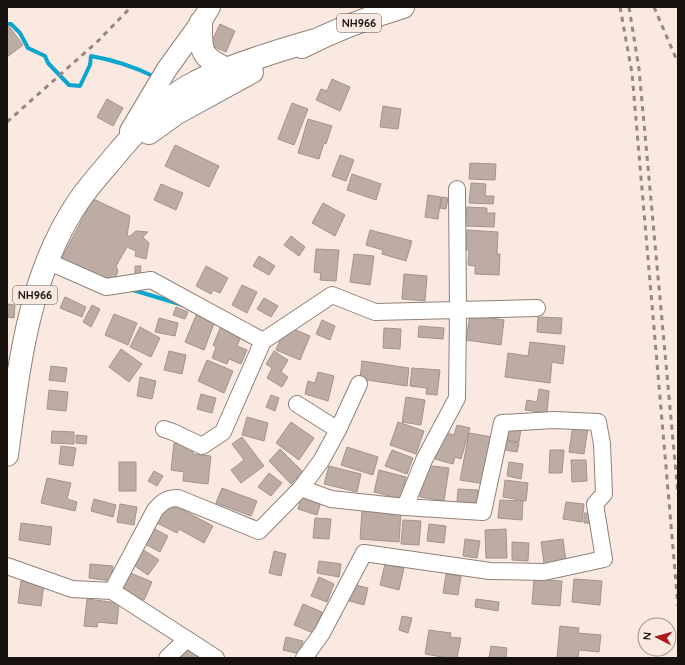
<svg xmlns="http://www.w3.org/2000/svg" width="685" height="665" font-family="Quicksand,sans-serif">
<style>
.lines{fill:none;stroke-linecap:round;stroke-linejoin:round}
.stream{stroke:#0ba6ce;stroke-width:4}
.building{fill:#bcaca3;stroke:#a3948b}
.minor-casing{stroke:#908178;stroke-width:18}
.major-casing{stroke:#908178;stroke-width:22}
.highway-casing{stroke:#908178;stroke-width:24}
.minor{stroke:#fff;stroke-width:16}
.major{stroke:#fff;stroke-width:20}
.highway{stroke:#fff;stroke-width:22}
.rail{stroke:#948881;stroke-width:3;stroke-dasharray:5 5;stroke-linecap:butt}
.labels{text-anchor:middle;stroke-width:3.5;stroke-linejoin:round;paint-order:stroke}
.shield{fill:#fae9e0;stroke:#5c524e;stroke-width:1}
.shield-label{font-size:11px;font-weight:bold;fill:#18120f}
</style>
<rect width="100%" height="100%" fill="#fae9e0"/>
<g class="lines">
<path class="stream" d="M7 24H11L20 33 28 48 45 56 48 63 69 85 80 86 90 65 91 56C114 60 135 67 155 77
M133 290 186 306"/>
</g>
<path class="building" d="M220 24 235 31 226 52 210 45Z
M8 25 23 45 7 57V26Z
M332 79 350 87 340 111 316 100 321 89 327 91Z
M107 99 123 108 113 126 97 117Z
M292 103 308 109 294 145 278 139Z
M383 106 401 109 398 129 380 127Z
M308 119 332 126 326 144 324 143 319 159 298 153Z
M175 145 219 166 209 187 165 166Z
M340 155 354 160 346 181 332 176Z
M470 163 496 164 495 180 469 179Z
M352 174 381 184 376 200 347 190Z
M471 183 486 184 485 196H494L493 204 469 203Z
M161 184 183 193 176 210 154 200Z
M428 195 441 197 438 219 425 217Z
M442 197 448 198 446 209 440 208Z
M93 199 130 216 127 236H130L136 231 148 232 143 237 149 243 146 259 135 256 136 251 127 247 116 266 118 271 115 279 103 282 59 263Z
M323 203 345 215 335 236 312 223Z
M467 207 487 208V213H495L494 227 465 226Z
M370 230 412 241 406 261 382 254 383 250 366 245Z
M467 230 498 232 497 254H500L499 275 475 274V266L468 265 469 250H466Z
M291 236 305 247 299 256 284 245Z
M316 249 339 250 336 281 320 280 321 273 314 272Z
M354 254 374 256 370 285 350 282Z
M259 256 275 266 269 275 253 266Z
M135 266H141L140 277H135Z
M206 266 228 278 220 293 213 290 211 294 196 286Z
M404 274 427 276 425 301 402 299Z
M242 285 257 292 247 313 232 305Z
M65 297 86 307 82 317 60 308Z
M264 298 278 306 271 317 257 309Z
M7 304 15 305 14 318 7 317Z
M92 305 100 309 91 327 83 322Z
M176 307 188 312 185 319 173 315Z
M197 313 215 321 204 350 185 342Z
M114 314 137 323 128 345 105 335Z
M470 315 504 320 501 345 466 340Z
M538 317 562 318 561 334 537 332Z
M159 318 178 323 175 336 155 332Z
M322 320 335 326 330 340 316 334Z
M221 326 242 334 237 346 247 350 241 364 229 359 227 364 212 358 216 347 213 345Z
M286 326 310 336 300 360 276 350Z
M419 326 444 328 443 339 418 337Z
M140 327 160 338 151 357 130 347Z
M384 328 401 329 400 349 383 348Z
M530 342 565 346 563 364 552 362 550 383 505 377 508 353 528 356Z
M121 349 142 364 129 382 109 367Z
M169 351 186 355 182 374 164 370Z
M274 351 288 360 281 372 288 377 282 387 267 378 272 368 266 364Z
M207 360 233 371 224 393 198 381Z
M362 361 409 368 407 386 360 379Z
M51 366 67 368 65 382 49 380Z
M412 368 440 370 437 395 426 394 427 388 410 386Z
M318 372 334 376 328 401 305 394 308 381 315 383Z
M140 377 156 381 152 399 137 396Z
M539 389 549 391 547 413 525 410 527 400 537 402Z
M49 390 68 392 66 411 47 409Z
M201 394 216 398 212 413 197 409Z
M271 395 279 398 275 411 266 407Z
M406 397 425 400 421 425 402 422Z
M247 417 268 423 264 441 242 435Z
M291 422 314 438 299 460 276 443Z
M398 422 424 431 416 454 390 445Z
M457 425 470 428 461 459 455 457 453 464 435 459 442 432 454 435Z
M573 425 588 428 584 454 569 452Z
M509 427 521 429 519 442 507 440Z
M52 431 74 432V444L51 443Z
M469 433 492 437 485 484 460 480Z
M76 435 87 436 86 444 76 443Z
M242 437 264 466 241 483 231 470 244 460 232 444Z
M506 441 519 443 517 452 505 450Z
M174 443 192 445 193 454 211 456 208 484 183 481 184 472 171 470Z
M61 446 76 448 73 466 59 464Z
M347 447 378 457 373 475 341 465Z
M280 449 303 472 291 484 269 461Z
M392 450 413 458 407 474 385 466Z
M550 450H564L562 473H549Z
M571 460H586L587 481 572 482Z
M119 462H136V491H119Z
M509 462 523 464 521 479 507 476Z
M424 465 449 468 444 501 420 497Z
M329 466 361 474 357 492 324 484Z
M379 470 406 477 401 499 374 492Z
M154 471 163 476 157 486 148 481Z
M269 473 282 483 271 496 258 487Z
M47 478 71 483 67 499 77 502 75 511 41 503Z
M505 480 528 483 526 501 503 497Z
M222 488 257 501 251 516 216 503Z
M458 489 478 490 477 504 457 502Z
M302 495 321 502 317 515 298 509Z
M94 499 116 505 113 517 91 511Z
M500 500 523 501 522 520 498 518Z
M168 502 213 526 204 543 179 529 177 533 157 523Z
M566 502 584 504 582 522 563 519Z
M120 504 137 507 134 525 117 522Z
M362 510 401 513 399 542 360 539Z
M584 513H592V523H584Z
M315 518 331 519 329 539 313 538Z
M403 520 421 521 419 545 401 544Z
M21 523 52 527 50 545 19 540Z
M429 524 446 526 444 543 427 541Z
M151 527 168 536 160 552 143 543Z
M506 529 507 558H486L485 530Z
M465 539 480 541 477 558 463 556Z
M563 539 566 561 544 564 541 542Z
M512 542 529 543 528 561 512 560Z
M142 549 159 560 148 575 132 564Z
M274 551 286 554 281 576 269 573Z
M319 561 341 564 339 577 317 573Z
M90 564 113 566 111 581 89 578Z
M385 564 404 568 399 590 380 585Z
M126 571 152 582 144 600 118 588Z
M446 574 461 576 458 595 443 593Z
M319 577 334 584 327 602 311 596Z
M534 579 562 581 560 606 532 604Z
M574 579 602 581 600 605 572 602Z
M21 581 44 584 41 606 18 603Z
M351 584 368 588 364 605 346 600Z
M87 599 119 603 117 624 98 622 97 627 84 626Z
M476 599 499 602 498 611 475 607Z
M303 604 322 612 313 633 294 625Z
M402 616 412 618 408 633 399 630Z
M560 626 579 628 578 633 601 635 599 652 579 650 578 658H557Z
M429 630 451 633 450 637 461 638 457 658H448L425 654Z
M286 637 303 641 300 654 283 650Z
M190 646 203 658H180Z
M491 646 507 648 506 658H489Z"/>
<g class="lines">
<defs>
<path id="minor" d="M47 261 106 287 151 280 263 341 332 295 375 312 537 308
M297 404 338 430
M164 429 173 432 202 446 223 432 263 341
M301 488 321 461 338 430 359 384
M7 566 72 589 112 591 155 510C162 502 167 498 178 498L259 531 301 488 331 499 405 507 424 460 457 398 458 311 457 189
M112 591 216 658
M167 658 187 639
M304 658 322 633 364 553 490 571 544 572 604 559 595 504 604 494 602 444 598 422 554 420 502 423 483 512 405 507"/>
<path id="major" d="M130 131 167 69 201 22 210 7"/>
<path id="highway" d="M201 22C201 51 199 56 227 69
M302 47C333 31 370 17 403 7
M149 133 177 113 252 72
M7 455C19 367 28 274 80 199 92 182 107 166 120 150 142 125 165 97 196 82 204 77 212 75 221 71 252 59 283 49 315 40"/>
</defs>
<use href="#minor" class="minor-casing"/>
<use href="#major" class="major-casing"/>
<use href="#highway" class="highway-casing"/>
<use href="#minor" class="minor"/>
<use href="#major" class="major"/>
<use href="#highway" class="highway"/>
<path class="rail" d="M620 7 632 73 678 606
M629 7 639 69 678 495
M654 7 678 63
M7 122 98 41 131 7"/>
</g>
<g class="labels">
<g class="shield">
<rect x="337" y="14" width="44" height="18" rx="3"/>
<rect x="13" y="286" width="44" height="18" rx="3"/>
</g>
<g class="shield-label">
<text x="359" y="27">NH966</text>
<text x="35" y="299">NH966</text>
</g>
</g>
<rect width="685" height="665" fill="none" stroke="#18120f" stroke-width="16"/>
<g transform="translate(657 637) rotate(276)"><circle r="19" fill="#fae9e0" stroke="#a0938c"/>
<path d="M0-3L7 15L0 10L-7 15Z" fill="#ac1821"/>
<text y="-6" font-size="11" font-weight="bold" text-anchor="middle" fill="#18120f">N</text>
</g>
</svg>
